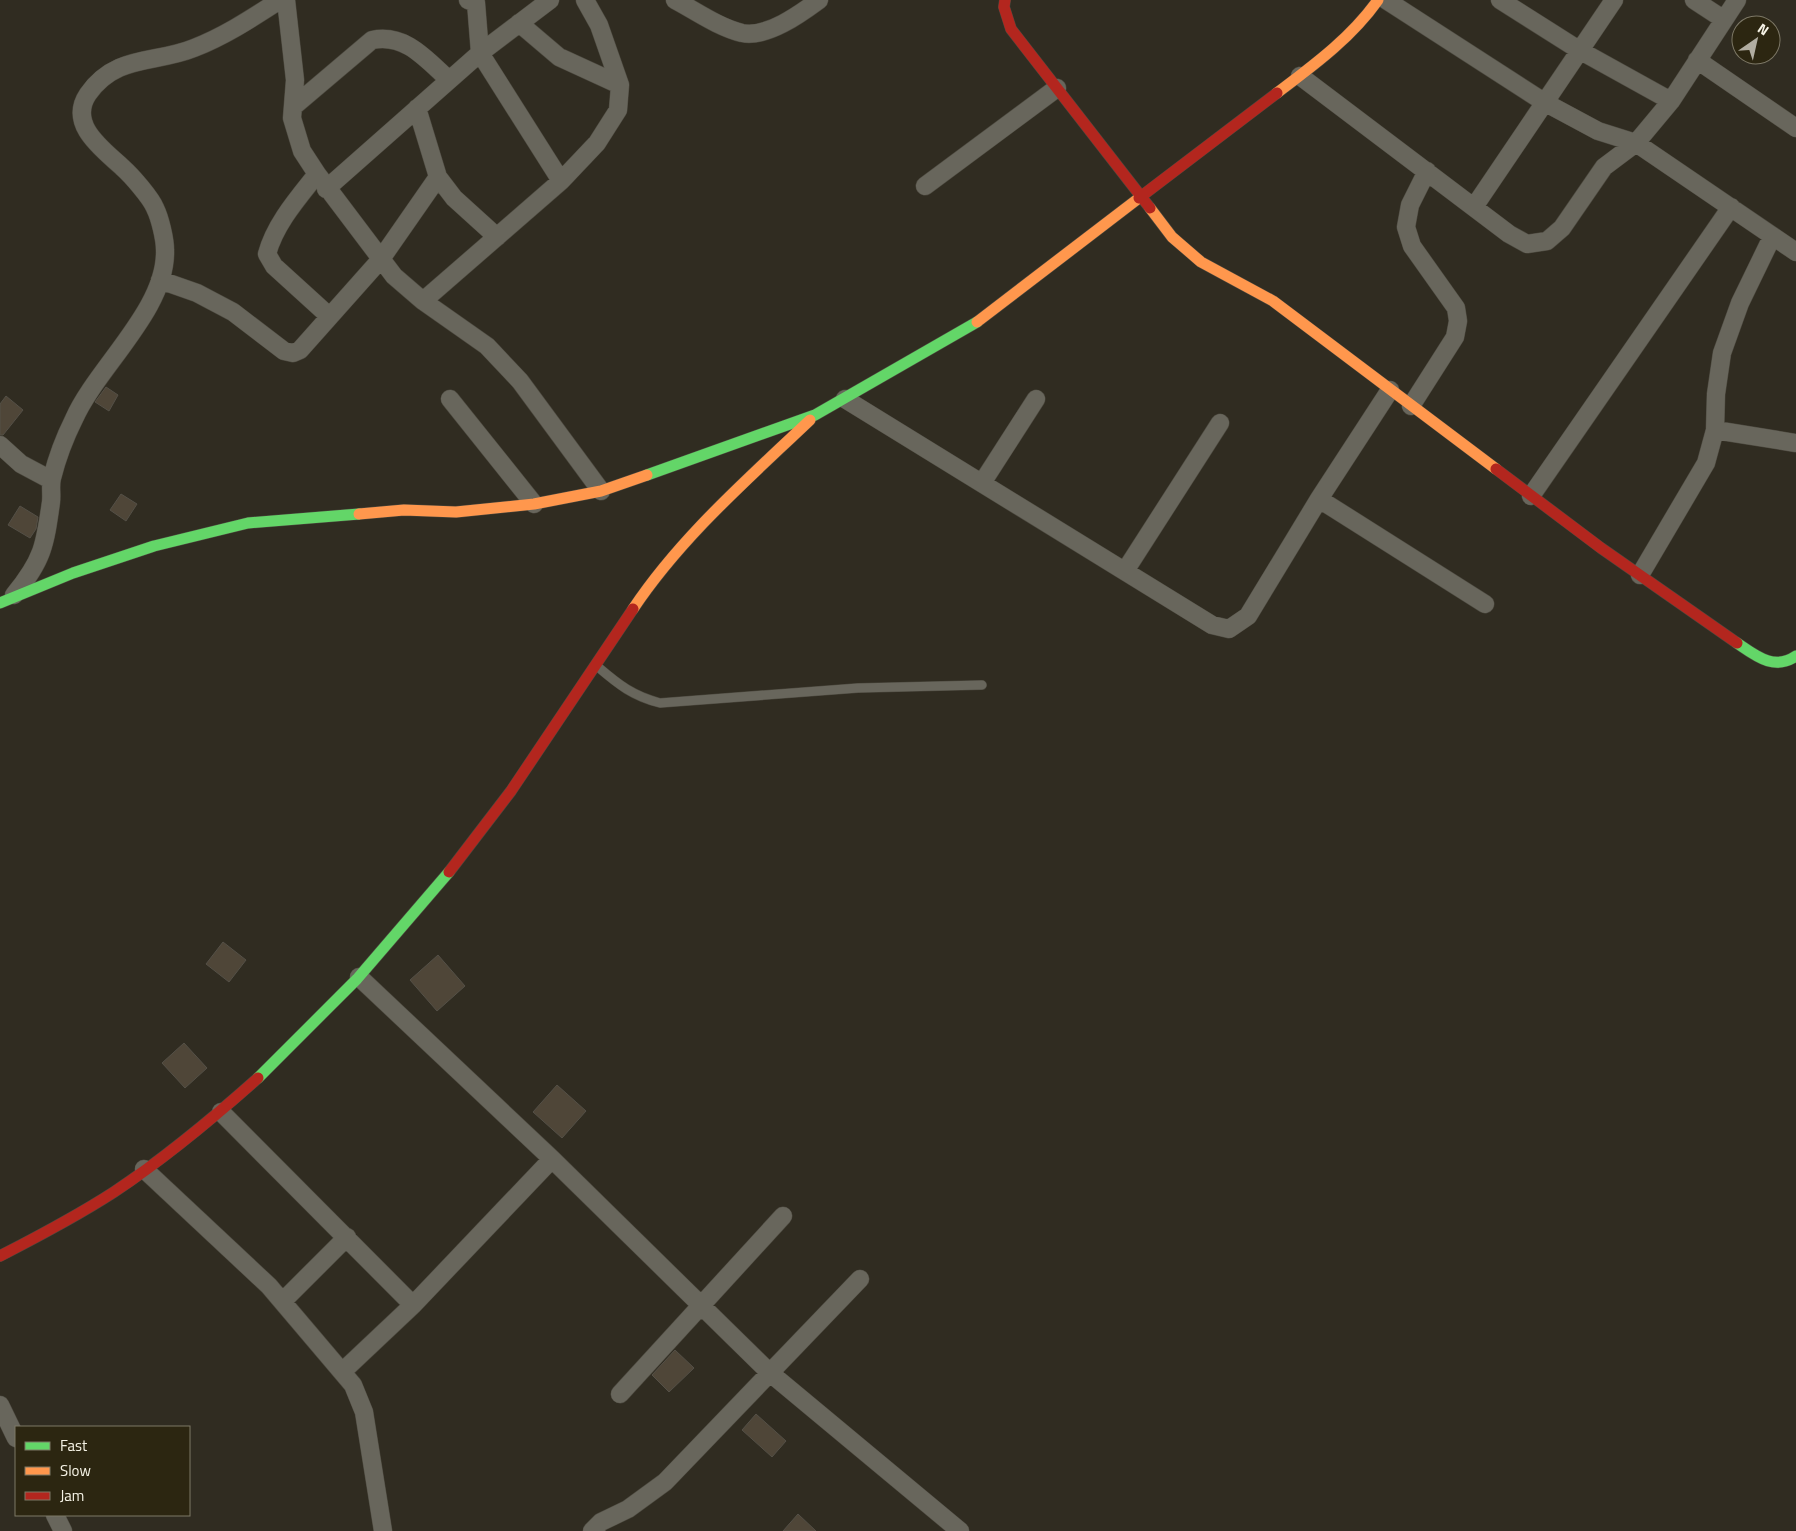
<svg xmlns="http://www.w3.org/2000/svg" width="1796" height="1531" font-family="'Titillium Web',sans-serif">
<style>
.building{fill:#4f4638;stroke:#545047}
.lines{fill:none;stroke-linecap:round;stroke-linejoin:round}
.lane-casing{stroke:#4c493f;stroke-width:10}
.street-casing{stroke:#4c493f;stroke-width:19}
.fast-casing{stroke:#4c493f;stroke-width:12}
.slow-casing{stroke:#4c493f;stroke-width:12}
.jam-casing{stroke:#4c493f;stroke-width:12}
.lane{stroke:#68665c;stroke-width:9}
.street{stroke:#68665c;stroke-width:18}
.fast{stroke:#63d668;stroke-width:11}
.slow{stroke:#ff974d;stroke-width:11}
.jam{stroke:#b3261e;stroke-width:11}
</style>
<rect width="100%" height="100%" fill="#302c21"/>
<path class="building" d="M106 387 118 395 109 411 95 402Z
M6 396 23 410 3 435H0V404Z
M121 494 137 504 126 521 110 510Z
M20 506 38 517 36 529 30 538 8 525Z
M223 942 246 960 229 982 206 964Z
M438 955 465 986 437 1011 410 980Z
M184 1043 207 1068 185 1088 162 1063Z
M557 1085 586 1111 562 1138 533 1112Z
M675 1350 694 1368 669 1392 652 1375Z
M756 1414 786 1441 772 1457 742 1430Z
M798 1514 816 1531H783Z"/>
<g class="lines">
<defs>
<path id="lane" d="M598 667C619 685 633 696 660 703L858 688 982 685"/>
<path id="street" d="M286 0 295 80 292 118 302 151 317 174 394 276 423 301 487 346 520 381 601 491
M468 0 476 3 480 53 561 181
M675 0C696 11 718 27 742 33 767 38 800 14 819 0
M1386 0 1544 102 1598 131 1636 143 1796 252
M1500 0 1579 50 1671 101
M1694 0 1723 19
M519 23 559 57 620 85 599 25 585 0
M1697 60 1796 128
M1300 76 1509 234 1527 244 1547 241 1562 228 1604 167 1636 143 1671 101 1737 0
M293 107 372 40C405 33 426 59 449 80
M417 108 438 177 454 198 497 237
M317 174C298 198 275 224 267 254L274 266 329 316
M925 186 1057 88
M326 189 480 53 550 0
M1474 207 1614 0
M160 280 197 293 233 312 284 351 293 353 300 350 381 259 438 177
M423 301 561 181 597 143 618 110 620 85
M450 399 534 504
M845 399 1212 625 1229 629 1248 616 1319 499 1390 390
M1411 406 1455 337 1458 321 1456 308 1412 246 1406 227 1410 205 1427 171
M1715 430 1796 443
M0 445 21 464 51 480
M982 483 1036 399
M1531 496 1731 207
M1319 499 1485 604
M1125 571 1220 423
M1640 575 1706 463 1715 430 1716 394 1722 353 1740 303 1772 237
M14 595C43 560 45 545 51 502 52 494 50 485 52 478 57 458 65 437 74 419 97 367 167 309 165 250 165 239 160 218 155 208 151 198 132 176 123 168 104 150 67 125 88 94 116 54 155 64 194 48 225 36 252 18 280 0
M359 977 552 1159 769 1372 960 1531
M221 1112 413 1305
M144 1169 269 1286 353 1385 364 1412 383 1531
M283 1301 347 1237
M342 1372 413 1305 552 1159
M620 1394 783 1216
M0 1405 16 1438
M55 1515 63 1531
M592 1531 601 1522 628 1509 665 1482 860 1279"/>
<path id="fast" d="M647 475 815 415 977 322
M0 603 73 573 154 546 248 523 359 514
M1737 643C1756 656 1774 671 1796 656
M258 1078 357 979 449 872"/>
<path id="slow" d="M1277 93C1314 65 1351 38 1378 0
M1150 208 1172 237 1201 262 1273 301 1496 469
M977 322 1139 198
M359 514 404 510 456 512 534 504 601 491 647 475
M633 609C681 537 748 479 810 420"/>
<path id="jam" d="M1005 0 1004 7 1011 29 1150 208
M1139 198 1277 93
M1496 469 1601 548 1737 643
M449 872 511 791 633 609
M0 1256C39 1236 77 1216 114 1192 165 1158 212 1119 258 1078"/>
</defs>
<use href="#lane" class="lane-casing"/>
<use href="#street" class="street-casing"/>
<use href="#fast" class="fast-casing"/>
<use href="#slow" class="slow-casing"/>
<use href="#jam" class="jam-casing"/>
<use href="#lane" class="lane"/>
<use href="#street" class="street"/>
<use href="#fast" class="fast"/>
<use href="#slow" class="slow"/>
<use href="#jam" class="jam"/>
</g>
<rect x="15" y="1426" width="175" height="90" fill="#2c2611" stroke="#7d7866"/>
<rect x="25" y="1442" width="25" height="8" fill="#63d668" stroke="#7d7866"/>
<text x="60" y="1451" font-size="15" fill="#f6f3e6">Fast</text>
<rect x="25" y="1467" width="25" height="8" fill="#ff974d" stroke="#7d7866"/>
<text x="60" y="1476" font-size="15" fill="#f6f3e6">Slow</text>
<rect x="25" y="1492" width="25" height="8" fill="#b3261e" stroke="#7d7866"/>
<text x="60" y="1501" font-size="15" fill="#f6f3e6">Jam</text>
<g transform="translate(1756 40) rotate(34)"><circle r="24" fill="#2c2611" stroke="#7d7866"/>
<path d="M0-4L9 19L0 12L-9 19Z" fill="#b1ada1"/>
<text y="-8" font-size="14" font-weight="bold" text-anchor="middle" fill="#f6f3e6">N</text>
</g>
</svg>
